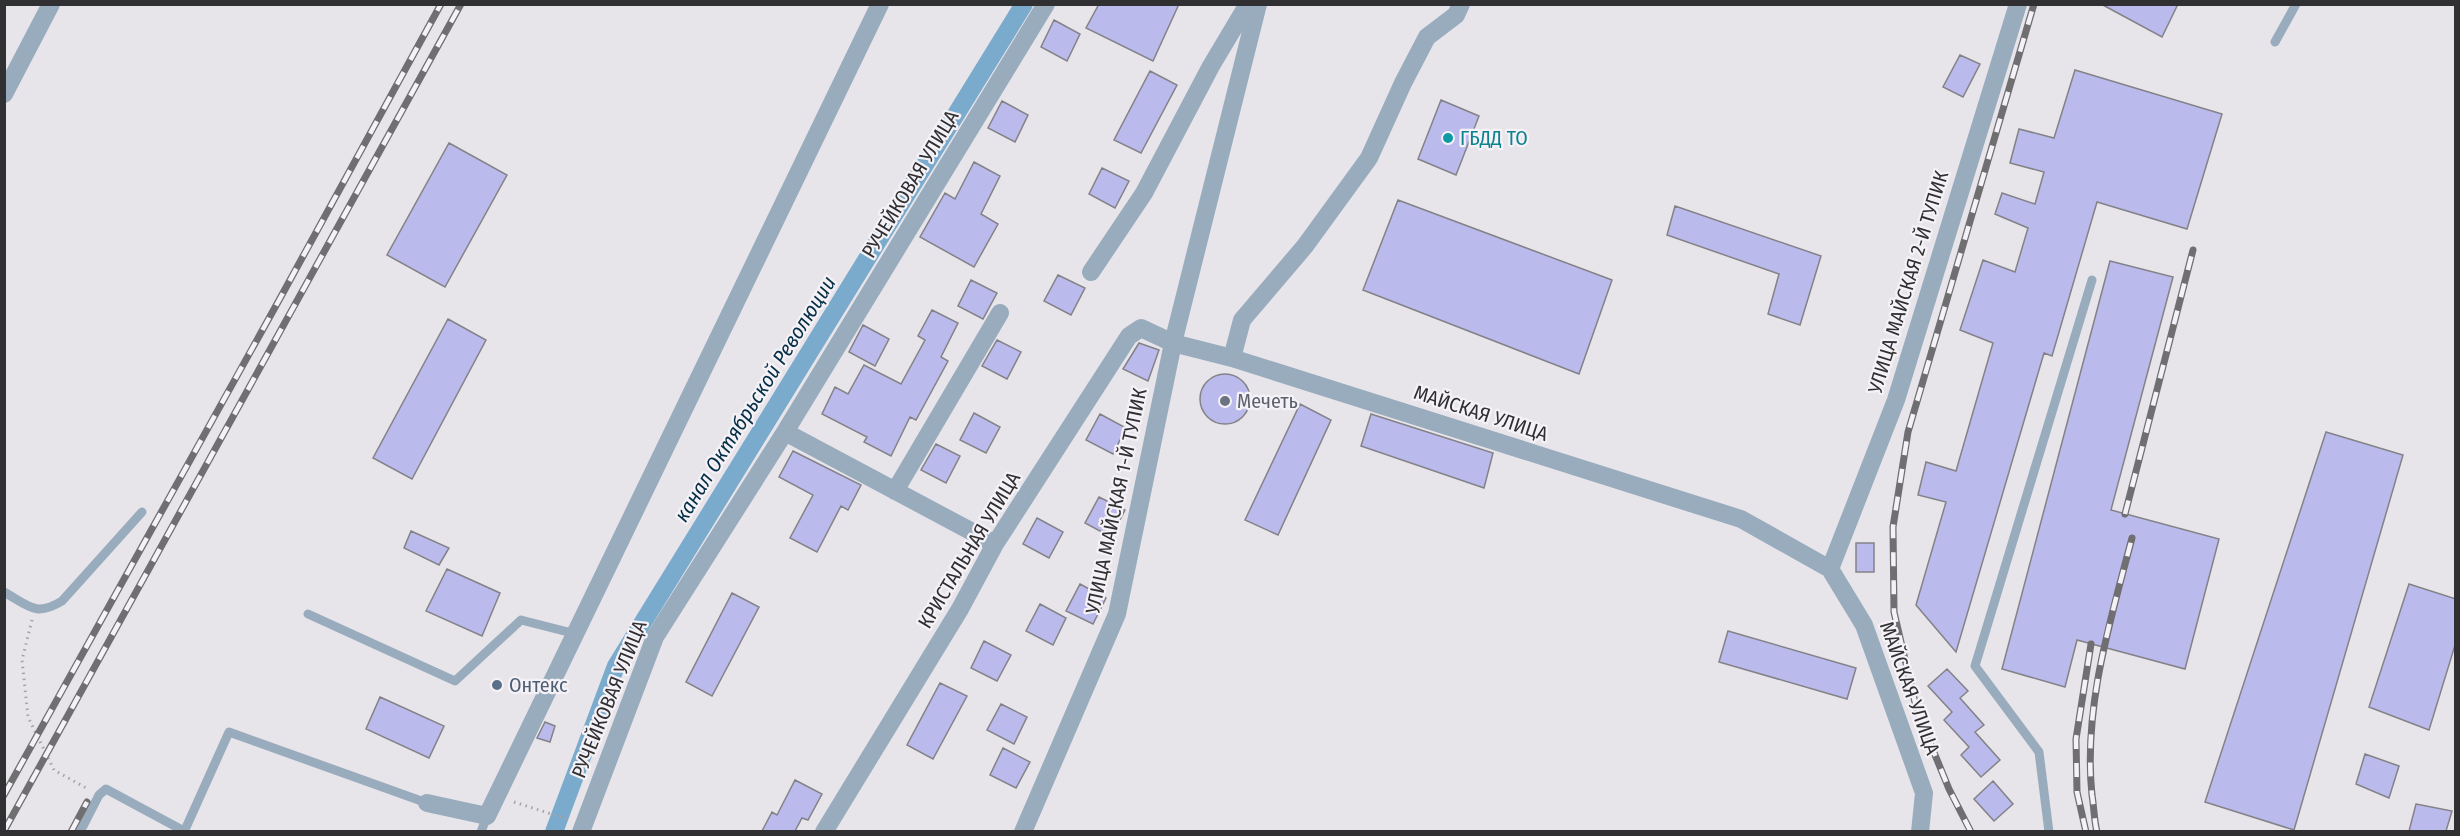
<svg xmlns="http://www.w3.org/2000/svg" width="2460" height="836" font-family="'Fira Sans Condensed',sans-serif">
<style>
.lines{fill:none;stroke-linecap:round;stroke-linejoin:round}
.canal{stroke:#7aabcd;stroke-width:18}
.building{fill:#bbbaed;stroke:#828287;stroke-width:1.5}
.path{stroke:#a6a3a7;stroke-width:3;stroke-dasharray:1.5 4.5;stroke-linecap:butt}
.lane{stroke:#99acbd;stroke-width:9}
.street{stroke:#99acbd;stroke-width:18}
.rail-casing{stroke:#6f6e71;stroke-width:7}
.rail{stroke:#f5f2f7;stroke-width:4.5;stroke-dasharray:14;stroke-linecap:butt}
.culture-dot{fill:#0f9aa8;stroke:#f5f2f7;stroke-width:2}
.worship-dot{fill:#6b7280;stroke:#f5f2f7;stroke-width:2}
.service-dot{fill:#5c6f8a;stroke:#f5f2f7;stroke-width:2}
.labels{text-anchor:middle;stroke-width:4.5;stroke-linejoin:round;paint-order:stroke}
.culture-label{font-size:20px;fill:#0d838f;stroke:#f5f2f7;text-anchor:start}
.street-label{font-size:20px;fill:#302f31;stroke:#f5f2f7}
.worship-label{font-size:20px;fill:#5b616d;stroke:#f5f2f7;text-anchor:start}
.service-label{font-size:20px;fill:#4e5e75;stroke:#f5f2f7;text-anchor:start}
.water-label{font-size:21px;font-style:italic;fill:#042e45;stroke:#f5f2f7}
</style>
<rect width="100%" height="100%" fill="#e8e5ea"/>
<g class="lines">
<path class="canal" d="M554 832 616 666 1024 4"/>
</g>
<path class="building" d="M1099 4H1179L1153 61 1086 28Z
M2101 4H2178L2162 37Z
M1054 20 1080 34 1067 61 1041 47Z
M1960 55 1980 64 1963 97 1943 87Z
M2075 70 2222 114 2187 229 2097 202 2052 356 2044 353 1956 652 1916 605 1946 502 1918 495 1926 462 1956 471 1993 343 1960 330 1983 260 2015 272 2028 228 1995 214 2002 193 2035 204 2044 172 2010 163 2019 129 2054 138Z
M1150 71 1177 85 1141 153 1114 140Z
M1441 100 1479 116 1456 175 1418 159Z
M1002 101 1028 115 1015 142 988 128Z
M449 143 507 175 445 287 387 255Z
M974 162 1000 176 981 214 998 224 974 267 920 237 945 193 955 199Z
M1102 168 1129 181 1115 208 1089 194Z
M1398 200 1612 280 1579 374 1363 290Z
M1675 206 1821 256 1800 325 1768 314 1779 274 1667 235Z
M2110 261 2173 277 2111 510 2219 539 2185 669 2077 640 2065 687 2002 669Z
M1058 275 1085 288 1071 315 1044 301Z
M971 280 997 293 983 319 958 306Z
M932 310 958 323 941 357 948 361 916 420 910 417 891 456 864 442 867 437 822 414 835 387 848 394 864 365 901 384 925 340 918 336Z
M448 319 486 340 412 479 373 458Z
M863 325 889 339 875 366 849 352Z
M997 340 1021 352 1007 379 982 366Z
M1139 343 1159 350 1148 381 1123 369Z
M1200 399a25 25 0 1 1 50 0a25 25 0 1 1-50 0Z
M1300 404 1331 420 1278 535 1245 520Z
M974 413 1000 427 986 453 960 440Z
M1100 414 1126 428 1113 454 1086 440Z
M1371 414 1493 453 1484 488 1361 446Z
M2326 432 2403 455 2294 830 2205 802Z
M936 444 960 456 946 483 921 470Z
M793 451 861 485 848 510 841 506 817 552 790 538 813 495 779 477Z
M1099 497 1125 510 1111 537 1085 523Z
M1037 518 1063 532 1049 558 1023 544Z
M411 531 449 548 439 565 404 548Z
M1856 543H1874V572H1856Z
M447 569 500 593 482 636 426 611Z
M1080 584 1106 598 1093 624 1066 611Z
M2409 584 2456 599V642L2429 730 2369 707Z
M732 593 759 607 712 696 686 682Z
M1040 604 1066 618 1053 645 1026 631Z
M1728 631 1856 668 1847 699 1719 662Z
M984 641 1011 655 997 681 971 668Z
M1947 669 1968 691 1960 698 1984 725 1975 732 2000 760 1981 777 1961 755 1969 747 1944 720 1952 712 1928 686Z
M940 683 967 696 933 759 907 745Z
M380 697 444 726 429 758 366 729Z
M1001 704 1027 717 1014 744 987 730Z
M545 722 555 726 550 742 537 738Z
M1003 748 1030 762 1016 788 990 775Z
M2365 754 2399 766 2389 798 2356 784Z
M795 780 822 794 808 820 802 818 795 831H762L772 812 777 815Z
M1993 781 2013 804 1994 821 1974 799Z
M2416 804 2452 811 2446 831H2409Z"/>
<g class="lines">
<path class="path" d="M32 620 22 660 28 717 54 770 88 789
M514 802 567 819"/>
<path class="lane" d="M2275 42 2296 4
M4 592C29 606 36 617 62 601L142 512
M308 614 455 681 521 620 576 634
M80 832 99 795 106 789 184 831
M184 832 229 732 427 803
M481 832 487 816
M2049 832 2039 752 1975 666 2092 280"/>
<path class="street" d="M1258 4 1173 343 1232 358 1741 519 1830 569 1864 625 1924 793 1920 832
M4 94 51 4
M1091 272 1144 193 1211 66 1248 4
M1232 358 1242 320 1305 246 1369 158 1403 83 1427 37 1456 15 1461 4
M785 432 995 544
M895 491 1000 313
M1830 569 1896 400 2018 4
M427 803 487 816 880 4
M581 832 655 637 785 432 1046 4
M824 832 960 609 995 544 1129 336 1141 328 1173 343 1117 614 1023 832"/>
<defs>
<path id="rail" d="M2125 514 2193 250
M4 795 278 302 441 4
M4 831 461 4
M71 832 87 802
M1971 832 1949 789 1917 711 1894 612 1893 527 1908 432 2034 4
M2086 832 2077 792 2076 739 2091 644
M2097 832C2094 820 2094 807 2092 795 2083 708 2110 622 2132 538"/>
</defs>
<use href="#rail" class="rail-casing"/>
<use href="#rail" class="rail"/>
</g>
<circle class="culture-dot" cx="1448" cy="138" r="6"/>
<circle class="worship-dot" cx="1225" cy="401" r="6"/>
<circle class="service-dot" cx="497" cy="685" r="6"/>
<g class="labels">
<g class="culture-label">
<text x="1460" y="145">ГБДД ТО</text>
</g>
<g class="street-label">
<text transform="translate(910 184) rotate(-59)" y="7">РУЧЕЙКОВАЯ УЛИЦА</text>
<text transform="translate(1908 282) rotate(-73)" y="7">УЛИЦА МАЙСКАЯ 2-Й ТУПИК</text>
<text transform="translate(1481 413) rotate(18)" y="7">МАЙСКАЯ УЛИЦА</text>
<text transform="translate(1116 501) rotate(-78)" y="7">УЛИЦА МАЙСКАЯ 1-Й ТУПИК</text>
<text transform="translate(969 550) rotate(-59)" y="7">КРИСТАЛЬНАЯ УЛИЦА</text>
<text transform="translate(1910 688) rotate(70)" y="7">МАЙСКАЯ УЛИЦА</text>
<text transform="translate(609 699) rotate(-68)" y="7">РУЧЕЙКОВАЯ УЛИЦА</text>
</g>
<g class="worship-label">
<text x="1237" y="408">Мечеть</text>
</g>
<g class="service-label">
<text x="509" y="692">Онтекс</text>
</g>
<g class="water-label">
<text transform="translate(755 399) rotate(-58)" y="7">канал Октябрьской Революции</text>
</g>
</g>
<rect width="2460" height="836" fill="none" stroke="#302f31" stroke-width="12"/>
</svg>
